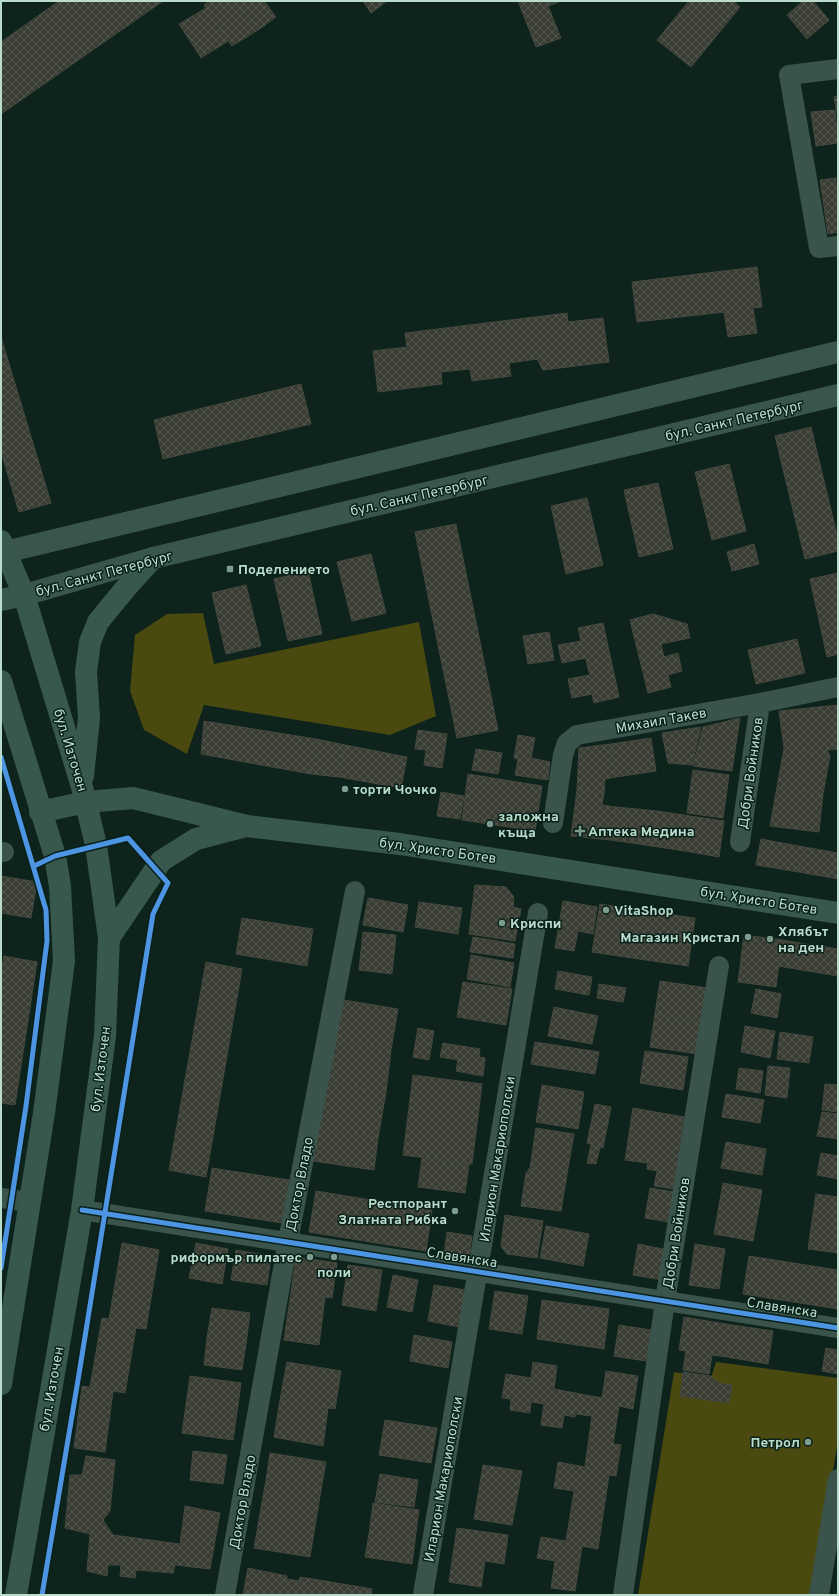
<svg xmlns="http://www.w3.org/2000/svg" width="839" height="1596" font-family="Overpass,sans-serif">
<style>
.park{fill:#494910}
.building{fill:url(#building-cross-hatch);stroke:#44483e}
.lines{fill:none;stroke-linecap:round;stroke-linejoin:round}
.street{stroke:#3a544c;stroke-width:20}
.secondary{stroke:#39554c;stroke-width:22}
.primary{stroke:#38584e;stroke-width:22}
.cycleway-casing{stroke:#092119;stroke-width:8}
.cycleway{stroke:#4d94e3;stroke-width:5}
.poi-dot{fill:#7d9b8f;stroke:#092119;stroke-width:1.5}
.labels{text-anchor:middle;stroke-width:3;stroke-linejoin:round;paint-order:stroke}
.street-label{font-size:14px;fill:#b9dccd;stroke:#092119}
.poi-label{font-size:14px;font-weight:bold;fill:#b9dccd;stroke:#092119;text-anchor:start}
</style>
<defs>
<pattern id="building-cross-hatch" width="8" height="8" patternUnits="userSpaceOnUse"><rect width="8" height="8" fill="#393d33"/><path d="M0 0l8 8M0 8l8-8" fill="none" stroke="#54584f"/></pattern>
</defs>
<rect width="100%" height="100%" fill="#0d231c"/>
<path class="park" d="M203 613 214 664 419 622 436 716 390 735 204 705 187 754 144 730 130 691 135 635 167 614Z
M716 1362 838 1378V1440L813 1595H638L674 1372 711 1378Z"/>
<path class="building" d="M59 1H163L1 114V42Z
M209 1H237L258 30 232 46 204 5Z
M237 1H264L276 17 258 30Z
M363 1H387L371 13Z
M518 1H561L548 6 561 38 536 47Z
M689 1H733L740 7 691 67 657 40Z
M803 1H813L829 20 807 39 787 15Z
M206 8 228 41 201 58 179 24Z
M838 96V118L834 97Z
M835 110 838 143 816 146 811 112Z
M836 178 838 232 828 234 820 180Z
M757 267 762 307 753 308 757 333 728 337 724 312 637 322 632 282Z
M567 313 568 322 603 318 609 362 543 370 537 359 509 363 511 376 472 381 470 369 441 372 442 384 378 392 373 351 407 347 405 333Z
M1 337 51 503 19 512 1 452Z
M301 384 311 424 163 459 154 420Z
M811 427 826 489 790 498 775 436Z
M729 464 746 531 712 540 695 472Z
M658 483 673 549 639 557 624 490Z
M826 489 838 539V551L805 559 790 498Z
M587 498 603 565 566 574 551 506Z
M456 524 498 730 457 738 415 532Z
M754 544 759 564 732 571 727 552Z
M371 554 386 613 352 621 337 562Z
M308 571 322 634 288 641 274 579Z
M838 573V654L827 657 810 579Z
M246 585 261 646 226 654 212 593Z
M653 614 687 624 690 638 661 644 664 657 678 653 682 671 668 675 671 687 648 693 630 620Z
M603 623 611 660 587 665 586 658 562 663 558 645 581 641 578 628Z
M549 632 554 660 528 664 523 636Z
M797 639 805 673 756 684 748 650Z
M611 660 619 697 594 703 592 694 572 698 568 679 590 675 587 665Z
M838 705V749L827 750 830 756 784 748 779 711Z
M740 718 732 771 693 766 703 727Z
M204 721 316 739 311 774 201 754Z
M701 727 692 765 668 763 662 733Z
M418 730 447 734 442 768 424 765 426 750 415 749Z
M518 735 535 738 531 758 550 762 548 780 515 775 518 759 514 758Z
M651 738 656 771 616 777 611 744Z
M316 739 345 745 339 777 311 774Z
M611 744 616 777 605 779 604 793 577 790 579 748Z
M345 745 407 757 401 788 339 777Z
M784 748 830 756 823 794 777 787Z
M476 749 502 753 498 774 472 770Z
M693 770 729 775 723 818 687 813Z
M468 774 542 786 535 831 462 820Z
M777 787 823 794 819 832 770 826Z
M577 790 604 793 602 805 616 807 611 840 571 836Z
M441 792 464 796 460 819 437 816Z
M616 807 658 811 652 846 611 840Z
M658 811 690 816 685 851 652 846Z
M690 816 724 821 719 857 685 851Z
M761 839 804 847 799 872 756 865Z
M804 847 838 853V879L799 872Z
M1 876 37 882 31 918 1 913Z
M475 885 506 887 514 897 513 907 521 909 515 941 469 934Z
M368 898 408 905 403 932 363 925Z
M563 901 597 907 593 934 578 931 574 951 555 948Z
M419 902 462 908 458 934 415 927Z
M600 904 639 910 632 958 592 952Z
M639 910 695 918 688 966 632 958Z
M242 918 313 929 307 966 236 954Z
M363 932 396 935 392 974 359 970Z
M744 935 782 940 776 987 738 982Z
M473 937 515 944 513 958 470 952Z
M782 940 838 949V976L778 966Z
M471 955 514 963 510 987 467 979Z
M4 956 37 962 15 1105 1 1103V973Z
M206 962 242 969 206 1177 169 1170Z
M558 971 592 977 589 995 555 989Z
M660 981 708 988 703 1022 655 1014Z
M463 982 512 989 506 1025 457 1017Z
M599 984 626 988 623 1002 597 998Z
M756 989 781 994 777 1018 751 1013Z
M338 999 398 1009 391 1050 332 1040Z
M554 1007 598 1016 592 1044 548 1036Z
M655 1014 703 1022 698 1054 650 1047Z
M745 1026 775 1031 770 1058 741 1052Z
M418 1028 434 1031 429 1060 413 1057Z
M780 1032 813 1037 809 1063 777 1059Z
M332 1040 391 1050 386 1092 324 1083Z
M535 1042 599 1052 595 1074 531 1064Z
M443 1043 480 1049 479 1057 485 1058 483 1076 456 1071 458 1060 440 1057Z
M645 1051 688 1057 683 1090 640 1083Z
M768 1066 790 1068 787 1098 765 1095Z
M739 1068 763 1071 760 1093 736 1089Z
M413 1075 482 1084 472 1164 403 1155Z
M324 1083 386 1092 378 1138 318 1129Z
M825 1084 838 1085V1112L822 1110Z
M542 1085 584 1092 578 1129 536 1122Z
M726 1094 764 1100 760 1123 722 1117Z
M595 1104 611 1107 603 1148 600 1147 596 1164 587 1163 591 1144 587 1143Z
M633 1108 684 1117 679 1148 682 1149 675 1189 654 1186 657 1171 647 1169 648 1163 625 1160Z
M822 1112 838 1114V1139L817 1136Z
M536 1128 574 1134 567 1174 530 1168Z
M318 1129 378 1138 374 1170 313 1161Z
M726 1142 766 1149 762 1175 721 1168Z
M821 1153 838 1156V1179L817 1175Z
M422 1158 469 1164 465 1193 418 1187Z
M212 1168 289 1180 282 1223 205 1211Z
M530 1168 567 1174 561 1211 521 1206 526 1173Z
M723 1183 762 1190 753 1241 714 1234Z
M650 1188 674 1192 669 1222 645 1218Z
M316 1191 432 1210 426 1251 309 1232Z
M816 1194 838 1197V1253L808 1249Z
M505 1215 543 1221 537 1258 507 1254 501 1246Z
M546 1226 589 1234 583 1266 540 1258Z
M447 1232 472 1236 469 1259 444 1255Z
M122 1243 159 1250 146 1329 136 1328 125 1393 90 1387 102 1318 109 1319Z
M196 1243 228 1249 222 1284 189 1278Z
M638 1244 668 1250 663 1280 633 1275Z
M695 1244 725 1249 719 1289 689 1285Z
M236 1250 271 1256 267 1285 231 1280Z
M749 1256 838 1270V1309L743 1294Z
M296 1257 337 1263 332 1298 291 1292Z
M348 1265 382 1270 376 1311 342 1305Z
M393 1275 418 1280 412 1312 387 1307Z
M434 1285 466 1290 459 1327 428 1321Z
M495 1291 528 1296 522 1334 489 1329Z
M291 1292 325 1297 319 1345 284 1340Z
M542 1300 609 1309 604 1349 537 1339Z
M212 1308 250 1313 246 1344 207 1338Z
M684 1317 732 1325 727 1357 712 1355 709 1374 683 1370 686 1351 679 1350Z
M619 1325 651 1330 646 1361 614 1356Z
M732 1325 773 1331 768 1364 727 1357Z
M414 1335 452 1342 448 1368 410 1361Z
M207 1338 246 1344 242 1370 204 1365Z
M826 1348 838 1350V1374L822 1371Z
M287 1362 341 1371 335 1409 280 1400Z
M533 1362 557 1366 554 1389 602 1398 606 1371 638 1376 633 1409 619 1406 613 1444 621 1445 616 1476 609 1475 598 1549 582 1546 575 1591 551 1588 555 1561 537 1558 541 1537 566 1541 574 1491 554 1488 558 1462 585 1467 592 1416 575 1414V1417L564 1415 562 1428 541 1425 544 1404 531 1402 530 1413 510 1410 511 1399 502 1398 506 1374 531 1378Z
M683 1372 710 1376 719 1383 732 1385 729 1403 680 1396Z
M190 1376 241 1383 237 1412 186 1405Z
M82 1386 113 1391 105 1452 74 1448Z
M280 1400 328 1408 323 1446 274 1437Z
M186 1405 237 1412 233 1440 182 1433Z
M385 1420 437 1428 431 1463 379 1455Z
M193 1451 227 1455 223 1484 190 1480Z
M270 1453 326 1462 321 1490 266 1480Z
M86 1456 115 1460 110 1511 103 1520 113 1535 180 1544 185 1506 220 1513 210 1569 175 1565 173 1573 136 1570 135 1578 120 1576 121 1565H108L107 1576 87 1571 90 1534 65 1528 70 1475H82Z
M483 1465 522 1471 512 1525 474 1519Z
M380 1474 418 1480 414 1507 375 1502Z
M266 1480 321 1490 310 1557 254 1548Z
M373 1503 419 1510 415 1540 369 1534Z
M457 1528 508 1535 504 1564 485 1561 481 1587 449 1582Z
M369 1534 415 1540 412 1564 365 1557Z
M248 1568 287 1576 284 1595H243Z
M300 1577 331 1582 329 1595H284L287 1579 299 1581Z
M331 1582 372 1589 371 1595H329Z"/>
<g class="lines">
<path class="street" d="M838 69 789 75 819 248 838 246
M553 823 563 755 567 743 577 735 760 703 838 687
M740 842 760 703
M1 852H4
M1 1198 29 1202
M82 1210 838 1328
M225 1595 288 1241 355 891
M423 1595 538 913
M623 1595 665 1301 719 966
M819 1595 838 1479"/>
<path class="secondary" d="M5 552 838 352
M24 595 153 558 838 395"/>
<path class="primary" d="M1 541 24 595 82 787 96 845 109 938 105 1036 82 1210 16 1595
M1 600 24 595
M1 681 55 856 60 886 64 961 44 1113 1 1384
M83 776 89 718 86 672 90 642 98 622 125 589 153 558
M40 812 86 802 133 798 247 826 400 844 838 913
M109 938 161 861 196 839 242 827"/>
<defs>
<path id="cycleway" d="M1 757 46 910 47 941 26 1106 1 1268
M34 866 55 856 128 838 168 883 153 914 79 1374 42 1595
M82 1210 838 1328"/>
</defs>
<use href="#cycleway" class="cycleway-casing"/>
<use href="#cycleway" class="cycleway"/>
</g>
<g class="poi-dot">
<rect x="226" y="565" width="8" height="8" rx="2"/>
<circle cx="345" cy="789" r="4"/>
<circle cx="490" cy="824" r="4"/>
<path d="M578 825h4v4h4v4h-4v4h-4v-4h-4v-4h4z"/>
<circle cx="606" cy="910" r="4"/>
<circle cx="502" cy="923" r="4"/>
<circle cx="748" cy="937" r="4"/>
<circle cx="770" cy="939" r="4"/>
<circle cx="455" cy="1211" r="4"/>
<circle cx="310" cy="1257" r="4"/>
<circle cx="334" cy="1257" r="4"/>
<circle cx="808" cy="1442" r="4"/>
</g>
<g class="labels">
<g class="street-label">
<text transform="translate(734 420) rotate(-13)" y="5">бул. Санкт Петербург</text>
<text transform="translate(419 495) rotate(-13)" y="5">бул. Санкт Петербург</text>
<text transform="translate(104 573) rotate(-15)" y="5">бул. Санкт Петербург</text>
<text transform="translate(661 720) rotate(-10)" y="5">Михаил Такев</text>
<text transform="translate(71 750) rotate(73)" y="5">бул. Източен</text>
<text transform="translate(750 773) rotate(-82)" y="5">Добри Войников</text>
<text transform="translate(438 850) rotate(8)" y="5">бул. Христо Ботев</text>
<text transform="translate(759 900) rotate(9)" y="5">бул. Христо Ботев</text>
<text transform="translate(100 1069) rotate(-83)" y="5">бул. Източен</text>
<text transform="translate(497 1159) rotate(-81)" y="5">Иларион Макариополски</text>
<text transform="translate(299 1184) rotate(-79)" y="5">Доктор Владо</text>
<text transform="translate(676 1233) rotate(-81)" y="5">Добри Войников</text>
<text transform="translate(462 1257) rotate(9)" y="5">Славянска</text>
<text transform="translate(782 1307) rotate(9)" y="5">Славянска</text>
<text transform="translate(51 1389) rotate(-80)" y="5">бул. Източен</text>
<text transform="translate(443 1479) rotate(-80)" y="5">Иларион Макариополски</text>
<text transform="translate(242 1502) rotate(-80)" y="5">Доктор Владо</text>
</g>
<g class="poi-label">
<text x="238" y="574">Поделението</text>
<text x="353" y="794">торти Чочко</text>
<text x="498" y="821">заложна<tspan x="498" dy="16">къща</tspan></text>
<text x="588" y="836">Аптека Медина</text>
<text x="614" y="915">VitaShop</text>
<text x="510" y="928">Криспи</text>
<text x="778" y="936">Хлябът<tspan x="778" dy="16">на ден</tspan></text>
<text x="740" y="942" text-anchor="end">Магазин Кристал</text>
<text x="447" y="1208" text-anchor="end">Рестпорант<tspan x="447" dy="16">Златната Рибка</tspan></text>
<text x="302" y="1262" text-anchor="end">риформър пилатес</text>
<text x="334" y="1277" text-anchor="middle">поли</text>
<text x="800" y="1447" text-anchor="end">Петрол</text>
</g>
</g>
<rect width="839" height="1596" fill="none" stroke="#b9dccd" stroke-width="4"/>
</svg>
